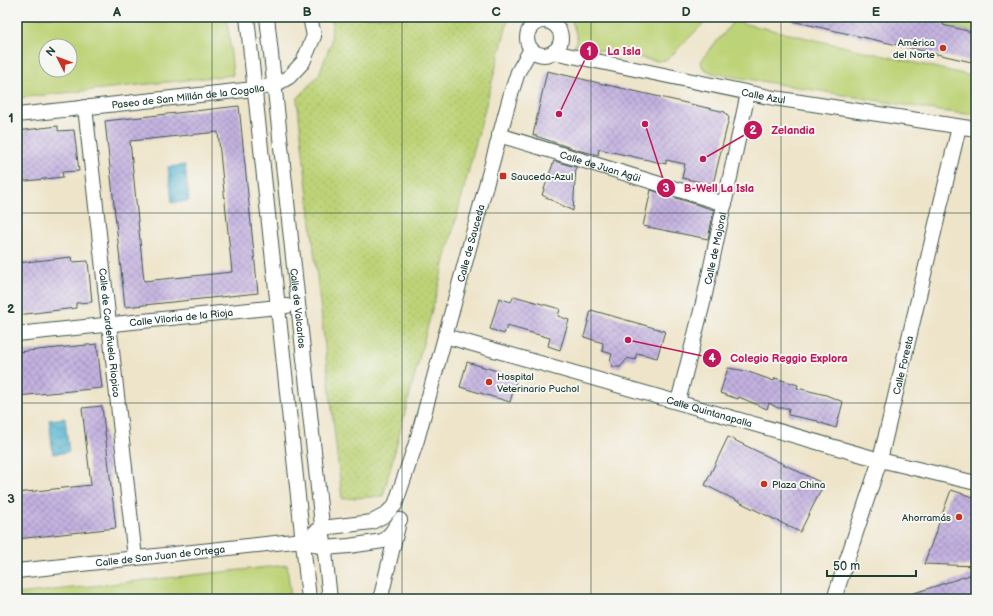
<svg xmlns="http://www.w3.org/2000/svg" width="993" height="616" font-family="'Balsamiq Sans',sans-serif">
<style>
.grass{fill:url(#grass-dots);stroke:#6e8856}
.green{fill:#bdd377;stroke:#6e8856;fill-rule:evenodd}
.water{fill:url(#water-waves);stroke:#387782}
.building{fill:url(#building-cross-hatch);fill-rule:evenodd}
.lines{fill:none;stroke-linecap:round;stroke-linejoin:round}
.minor-casing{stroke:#3e564a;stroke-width:16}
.minor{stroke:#fff;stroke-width:14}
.grid{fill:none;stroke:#1f3d34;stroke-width:1;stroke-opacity:0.55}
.poi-dot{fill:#c8321e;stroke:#f6f6f2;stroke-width:1.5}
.labels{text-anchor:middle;stroke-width:4;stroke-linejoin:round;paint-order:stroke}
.poi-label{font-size:10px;fill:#1f3d34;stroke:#f6f6f2;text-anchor:start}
.street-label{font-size:10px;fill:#1f3d34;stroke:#f6f6f2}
.leader{fill:none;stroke:#c2185b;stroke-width:1.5}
.callout-dot{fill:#c2185b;stroke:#f6f6f2;stroke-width:1.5}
.mark-label{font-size:12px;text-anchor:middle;font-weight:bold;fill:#fff}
.callout-label{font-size:11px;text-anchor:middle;font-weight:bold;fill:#c2185b;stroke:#f6f6f2;stroke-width:4;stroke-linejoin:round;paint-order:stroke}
.neatline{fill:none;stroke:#1f3d34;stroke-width:1.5}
.grid-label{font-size:13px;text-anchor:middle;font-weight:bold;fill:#1f3d34}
</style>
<defs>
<pattern id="grass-dots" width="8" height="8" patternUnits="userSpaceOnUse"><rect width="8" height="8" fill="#bdd377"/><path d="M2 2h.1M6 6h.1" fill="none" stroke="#a2b668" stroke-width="1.8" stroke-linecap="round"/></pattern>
<pattern id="water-waves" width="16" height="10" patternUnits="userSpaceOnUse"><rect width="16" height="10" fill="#50b1cf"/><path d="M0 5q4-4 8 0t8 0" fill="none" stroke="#4291a9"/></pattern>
<pattern id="building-cross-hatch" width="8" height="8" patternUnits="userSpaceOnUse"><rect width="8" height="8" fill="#c3b1e0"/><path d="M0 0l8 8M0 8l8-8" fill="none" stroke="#9e91b6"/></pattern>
</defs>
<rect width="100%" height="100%" fill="#f6f6f2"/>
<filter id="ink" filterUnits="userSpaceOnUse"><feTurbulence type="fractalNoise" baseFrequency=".025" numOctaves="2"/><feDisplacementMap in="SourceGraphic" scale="8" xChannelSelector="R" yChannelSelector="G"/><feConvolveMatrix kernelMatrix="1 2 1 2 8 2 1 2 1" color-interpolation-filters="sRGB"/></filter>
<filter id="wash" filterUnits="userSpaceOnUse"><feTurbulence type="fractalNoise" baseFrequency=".012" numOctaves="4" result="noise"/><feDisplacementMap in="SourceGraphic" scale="16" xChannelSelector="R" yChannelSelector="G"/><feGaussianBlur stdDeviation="0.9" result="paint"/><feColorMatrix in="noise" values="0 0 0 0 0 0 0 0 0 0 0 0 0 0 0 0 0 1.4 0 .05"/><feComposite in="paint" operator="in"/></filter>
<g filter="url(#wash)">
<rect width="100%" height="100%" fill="#eee4c9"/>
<path class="grass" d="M332 17H509L383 496 342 499 297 99 319 74 331 43Z"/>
<path class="green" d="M17 17H227L233 75 17 98ZM46 46H70V70H46Z
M571 17H707L704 23 667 60 656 61 575 45 577 38Z
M908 17H976V33Z
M733 21 976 77V115L940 111 712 73 703 68 701 62C709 47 724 36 733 21Z
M287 565 291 599H17V594Z"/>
<path class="water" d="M185 165 189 201 172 203 168 167Z
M65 418 69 452 53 454 49 420Z"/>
<g id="blocks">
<path class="building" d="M792 17H908L928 22 929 17H945L943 25 976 33V63L792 21Z
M547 71 725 112 729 118 714 180 709 184 682 178 685 164 666 160V164L599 149 598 155 577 150 533 135Z
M239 106 258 293 125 307 105 121ZM218 132 232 272 144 281 130 141Z
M58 126V131L74 130 79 171 62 172 63 177 17 182V131Z
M554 161 576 167 573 211 542 195Z
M651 190 714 210 708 239 643 226Z
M71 257 72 262 88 261 92 302 76 303V308L17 315V263Z
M514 296 560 309 558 316 569 320 560 350 548 346 550 338 507 326 504 334 490 329 499 298 511 302Z
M591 310 665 331 657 358 637 353 635 360 628 358 620 367H613L610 361 612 354 602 351 603 343 584 337Z
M97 344 102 388 17 396V352Z
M467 362 517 377 510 402 460 387Z
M728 368 746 371 774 381 775 378 798 385 797 388 826 395 843 402 836 428 818 422V421L788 415 789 408H778L769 403 767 409 739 397 738 399 720 393Z
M102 406 116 528 17 539V493L91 485 82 408Z
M728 437 824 484 800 532 705 485Z
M951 490 976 498V566L924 564Z
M976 573V599H902V597Z"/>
</g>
</g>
<g filter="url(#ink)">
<use href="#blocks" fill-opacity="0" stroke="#3e564a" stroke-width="1"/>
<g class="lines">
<defs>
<g id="minor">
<path d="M247 17 309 599"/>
<path id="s1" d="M267 17 330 599"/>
<circle cx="544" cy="38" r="17"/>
<path id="s2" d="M553 52 774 98 976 129"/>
<path id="s3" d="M85 107 135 558"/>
<path id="s4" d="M17 115 254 89 275 85 289 77 303 62 314 36 310 17"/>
<path id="s5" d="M499 135 725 204"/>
<path id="s6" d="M17 334 287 306"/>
<path id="s7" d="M445 336 880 460 976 483"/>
<path id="s8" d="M678 402 704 299 748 93"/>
<path id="s9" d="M315 532 322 528 372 522 385 515 395 505 417 440 510 97 518 72 531 49"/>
<path id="s10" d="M17 571 303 540 324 548 349 546 383 541 391 533 400 520"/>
<path d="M383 599 382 592 398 526"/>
<path id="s11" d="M834 599 880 460 959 127"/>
</g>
</defs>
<use href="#minor" class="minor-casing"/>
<use href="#minor" class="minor"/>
</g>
</g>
<path class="grid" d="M212 17V599M402 17V599M591 17V599M781 17V599M17 213H976M17 403H976"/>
<g class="poi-dot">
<circle cx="943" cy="48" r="4"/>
<rect x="499" y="172" width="8" height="8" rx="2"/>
<circle cx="489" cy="382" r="4"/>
<circle cx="764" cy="484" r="4"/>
<circle cx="959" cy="517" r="4"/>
</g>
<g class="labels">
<g class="poi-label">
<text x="935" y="46" text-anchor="end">América<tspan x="935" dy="12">del Norte</tspan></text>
<text x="511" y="180">Sauceda-Azul</text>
<text x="497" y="380">Hospital<tspan x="497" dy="12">Veterinario Puchol</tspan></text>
<text x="772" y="488">Plaza China</text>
<text x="951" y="521" text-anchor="end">Ahorramás</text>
</g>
<g class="street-label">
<text dy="4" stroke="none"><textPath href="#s4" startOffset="172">Paseo de San Millán de la Cogolla</textPath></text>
<text dy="4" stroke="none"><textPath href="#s2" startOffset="215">Calle Azul</textPath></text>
<text dy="4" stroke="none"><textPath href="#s5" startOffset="106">Calle de Juan Agüi</textPath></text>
<text dy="4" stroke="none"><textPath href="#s9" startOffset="360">Calle de Sauceda</textPath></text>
<text dy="4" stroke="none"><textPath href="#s8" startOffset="158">Calle de Majoral</textPath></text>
<text dy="4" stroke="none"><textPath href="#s1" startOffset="293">Calle de Valcarlos</textPath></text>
<text dy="4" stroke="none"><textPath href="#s6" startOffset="165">Calle Viloria de la Rioja</textPath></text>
<text dy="4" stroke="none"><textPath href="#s3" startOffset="227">Calle de Cardeñuela Riopico</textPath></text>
<text dy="4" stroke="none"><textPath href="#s11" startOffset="244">Calle Foresta</textPath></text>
<text dy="4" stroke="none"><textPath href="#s7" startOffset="275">Calle Quintanapalla</textPath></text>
<text dy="4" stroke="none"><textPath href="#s10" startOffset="144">Calle de San Juan de Ortega</textPath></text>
</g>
</g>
<path class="leader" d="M559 114L589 51M703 159L753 130M645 124L666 188M628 340L712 358"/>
<g class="callout-dot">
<circle cx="559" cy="114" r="4"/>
<circle cx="703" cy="159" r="4"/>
<circle cx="645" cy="124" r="4"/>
<circle cx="628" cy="340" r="4"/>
<circle cx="589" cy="51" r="10"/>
<circle cx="753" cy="130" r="10"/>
<circle cx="666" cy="188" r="10"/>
<circle cx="712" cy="358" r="10"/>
</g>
<g class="mark-label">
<text x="589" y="55">1</text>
<text x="753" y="134">2</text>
<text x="666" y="192">3</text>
<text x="712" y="362">4</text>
</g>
<g class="callout-label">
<text x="624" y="55">La Isla</text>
<text x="793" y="134">Zelandia</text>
<text x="719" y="192">B-Well La Isla</text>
<text x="789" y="362">Colegio Reggio Explora</text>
</g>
<rect width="993" height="616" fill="none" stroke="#f6f6f2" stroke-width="44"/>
<g transform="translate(58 58) rotate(312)"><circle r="19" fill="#f6f6f2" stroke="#a0aca6"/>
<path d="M0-3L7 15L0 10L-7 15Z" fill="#c8321e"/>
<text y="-6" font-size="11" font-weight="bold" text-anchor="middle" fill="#1f3d34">N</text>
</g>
<path d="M827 570v6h89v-6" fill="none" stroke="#1f3d34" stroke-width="2"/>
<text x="833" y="570" font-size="12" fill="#1f3d34" stroke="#f6f6f2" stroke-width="3" paint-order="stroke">50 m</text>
<rect x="22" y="22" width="949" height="572" class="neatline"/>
<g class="grid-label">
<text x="117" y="16">A</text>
<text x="307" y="16">B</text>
<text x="496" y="16">C</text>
<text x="686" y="16">D</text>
<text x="876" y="16">E</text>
<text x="11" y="122">1</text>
<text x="11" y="313">2</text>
<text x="11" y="503">3</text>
</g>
</svg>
